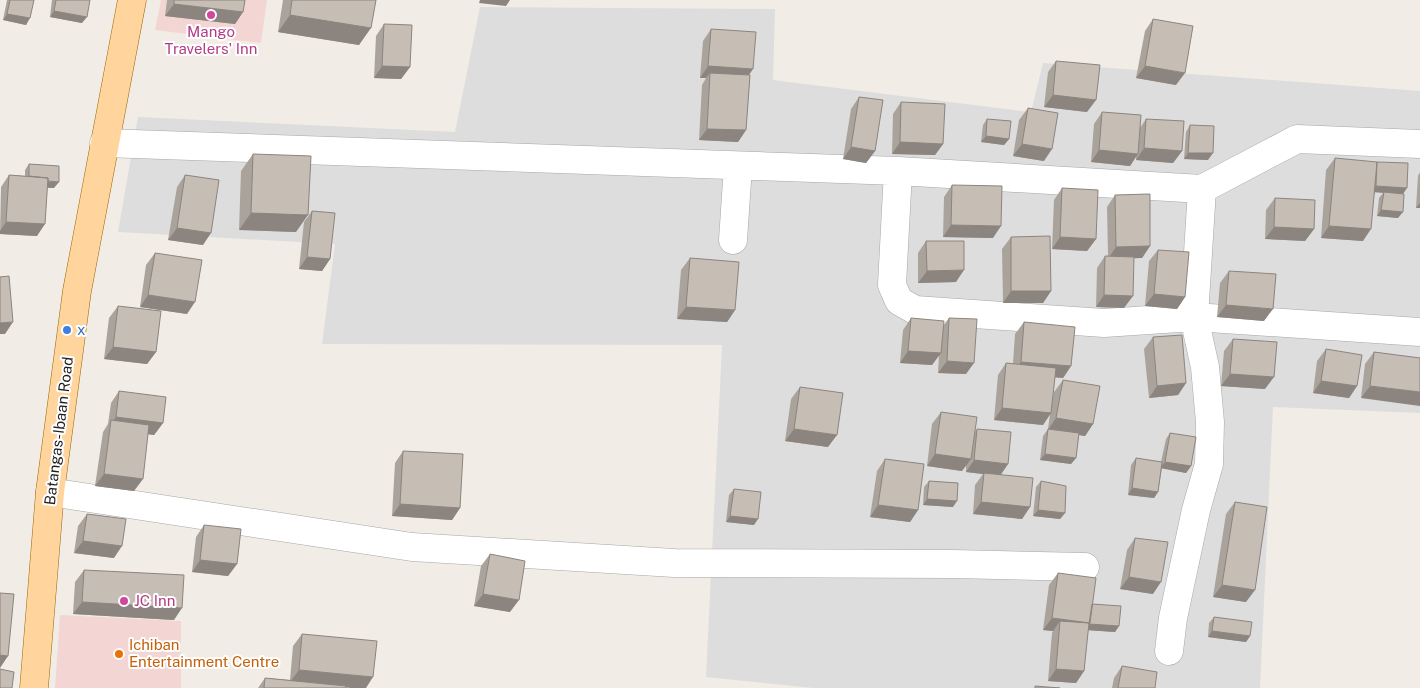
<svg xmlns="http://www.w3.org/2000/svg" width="1420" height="688" font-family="'Public Sans',sans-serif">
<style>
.residential{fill:#dedddd}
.commercial{fill:#f3d5d4}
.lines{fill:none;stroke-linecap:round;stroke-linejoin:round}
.minor-casing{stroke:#a7a7a7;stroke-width:29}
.major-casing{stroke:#9c6700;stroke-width:29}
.minor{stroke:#fff;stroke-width:28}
.major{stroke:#ffd49d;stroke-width:28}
.wall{fill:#aaa39c}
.shaded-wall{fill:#8b847f}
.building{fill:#c6bdb5;stroke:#8b847f}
.hotel-dot{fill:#d1479c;stroke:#fff;stroke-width:2}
.shop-dot{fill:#3f7fe0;stroke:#fff;stroke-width:2}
.food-dot{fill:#e8710a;stroke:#fff;stroke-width:2}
.labels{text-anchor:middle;stroke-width:4;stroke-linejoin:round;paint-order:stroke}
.hotel-label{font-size:15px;fill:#b23c85;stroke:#fff}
.shop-label{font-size:15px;fill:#366cbe;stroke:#fff;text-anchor:start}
.street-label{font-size:15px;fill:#202020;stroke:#fff}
.food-label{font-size:15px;fill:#c56008;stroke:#fff;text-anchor:start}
</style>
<rect width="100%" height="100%" fill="#f1ede6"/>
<path class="residential" d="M480 7 775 9 773 80 1031 112 1043 63 1420 91V413L1273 407 1260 688H813L706 677 722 345 322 344 335 244 118 232 138 117 455 132Z"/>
<path class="commercial" d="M161 0H267L261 43 155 30Z
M60 615 181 621V688H55Z"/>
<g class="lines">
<defs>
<path id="minor" d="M104 143 898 171 1202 189 1297 139 1420 144
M898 171 892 285 899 301 915 310 1104 323 1194 317 1420 332
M733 240 738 166
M50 492 412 547 674 563 953 564 1085 567
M1169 651 1173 618 1196 510 1209 464 1210 422 1205 367 1194 317 1202 189"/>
<path id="major" d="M34 688 50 492 77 291 132 0"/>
</defs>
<use href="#minor" class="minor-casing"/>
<use href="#major" class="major-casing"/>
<use href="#minor" class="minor"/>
<use href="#major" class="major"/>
</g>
<path class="wall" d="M7 0H34L26 25 3 20Z
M52 0H90L82 23 50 17Z
M167 0H245L243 12 235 24 165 16Z
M283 0H376L359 45 278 32Z
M1153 19 1176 85 1136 78 1145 31Z
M384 24 410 67 401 79 374 78 376 36Z
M711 29 750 75 746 130 738 142 699 140 702 85 706 78H700L703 41Z
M1056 61 1087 112 1044 107 1048 72Z
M859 97 875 151 866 163 843 159 851 109Z
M901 102 943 144 935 155 892 154 893 114Z
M1028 108 1044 161 1013 156 1019 120Z
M1102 112 1140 128 1146 119 1182 151 1173 163 1136 160V156L1130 166 1091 162 1094 124Z
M987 119 1009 139 1004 145 981 142 983 125Z
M1190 125 1208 160 1184 159 1186 132Z
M253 154 296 232 239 230 241 171Z
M1335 158 1403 194 1398 218 1377 216 1379 198 1383 193 1375 192 1363 241 1321 238 1326 170Z
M29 164 54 188H47L37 236 0 234 1 187 9 175 25 176V170Z
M1420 172V208H1416L1418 176Z
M185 175 203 245 168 240 177 187Z
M952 185 993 238 943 237 944 197Z
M1062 188 1096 239 1087 251 1052 249 1054 200Z
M1115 195 1150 246 1142 258H1134L1124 308 1096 307 1097 268 1105 256H1108L1107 207Z
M1275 198 1314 229 1305 241 1265 239 1266 210Z
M312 211 330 259 322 271 299 269 304 222Z
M1011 237 1051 291 1043 303H1003L1002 249Z
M926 241 956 282 918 283V253Z
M1158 250 1185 297 1177 309 1145 306 1149 261Z
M155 253 187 314 140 307 146 265Z
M690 258 735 310 727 322 677 319 681 270Z
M1229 271 1264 321 1217 317 1220 283Z
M118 306 156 352 147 364 104 359 109 318Z
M911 318 943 326 949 318 966 374 938 373 939 355 932 365 900 363 903 330Z
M1024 322 1071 366 1063 378 1055 377 1052 402 1054 392 1063 380 1093 424 1085 436 1079 435 1076 458 1071 464 1040 460 1043 436 1048 429 1050 414 1043 425 994 420 998 375 1006 363H1013L1015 334Z
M1153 337 1186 383 1178 395 1149 398 1144 349Z
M1233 339 1265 389 1221 386 1224 351Z
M1326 349 1357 386 1349 398 1313 393 1317 361Z
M1374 352 1420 358 1361 398 1365 364Z
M800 387 828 447 785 441 791 399Z
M119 391 163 423 154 435 148 434 134 491 95 486 103 432 108 424 111 403Z
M941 412 974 433 977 429 1008 464 1000 475 1030 507 1022 519 973 514 975 485 983 474 966 472V465L962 471 927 466 932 424Z
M1170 433 1191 466 1186 473 1162 468 1158 492 1154 498 1128 495 1131 465 1136 458 1161 462 1166 439Z
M403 451 460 508 452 520 392 516 395 463Z
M885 459 918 510 910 522 870 517 877 471Z
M929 481 953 507 923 505 924 487Z
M1041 481 1065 513 1060 519 1033 516 1036 487Z
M734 489 754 525 726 522 729 495Z
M1235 502 1246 602 1213 597 1226 514Z
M87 514 114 558 74 553 78 526Z
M204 525 237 564 228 576 192 572 196 537Z
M1135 538 1153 594 1120 589 1127 550Z
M490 554 510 612 474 606 481 566Z
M84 570 174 620 73 614 75 582Z
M1058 573 1092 604 1119 626 1115 632 1088 630 1084 671 1076 683 1048 681 1052 633 1053 631 1043 630 1049 585Z
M1214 617 1250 636 1246 642 1208 637 1209 623Z
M302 634 346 688H258L265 678 290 680 293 646Z
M1122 666 1155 688H1112L1114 678Z"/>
<path class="shaded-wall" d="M480 0H510L506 6 479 3Z
M174 4 243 12 235 24 165 16Z
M54 11 87 17 82 23 50 17Z
M7 14 30 18 26 25 3 20Z
M290 15 371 28 359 45 278 32Z
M382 66 410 67 401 79 374 78Z
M708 66 753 69 745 81 710 73 706 78H700Z
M1145 66 1185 73 1176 85 1136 78Z
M1053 95 1096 100 1087 112 1044 107Z
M707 129 746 130 738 142 699 140Z
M986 136 1009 139 1004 145 981 142Z
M900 142 943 144 935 155 892 154Z
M1022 144 1052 149 1044 161 1013 156Z
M851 147 875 151 866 163 843 159Z
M1144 148 1182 151 1173 163 1136 160Z
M1099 150 1138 154 1130 166 1091 162Z
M1188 153H1213L1208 160 1184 159Z
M28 180 59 182 54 188 24 186Z
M1376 186 1407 188 1403 194 1372 192Z
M1420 203V208H1416Z
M1381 210 1403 212 1398 218 1377 216Z
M251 213 308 215 296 232 239 230Z
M6 222 45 224 37 236 0 234V231Z
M951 225 1001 226 993 238 943 237Z
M1329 226 1371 229 1363 241 1321 238Z
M1274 227 1314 229 1305 241 1265 239Z
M177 228 211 233 203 245 168 240Z
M1060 237 1096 239 1087 251 1052 249Z
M1150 246 1142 258 1108 259 1116 247Z
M307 257 330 259 322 271 299 269Z
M964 270 956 282 918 283 927 271Z
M1011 291H1051L1043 303H1003Z
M1154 294 1185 297 1177 309 1145 306Z
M148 295 195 302 187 314 140 307Z
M1104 295 1133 296 1124 308 1096 307Z
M1226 305 1273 309 1264 321 1217 317Z
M686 307 735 310 727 322 677 319Z
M13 322 5 334H0V323Z
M113 347 156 352 147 364 104 359Z
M908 351 941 353 932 365 900 363Z
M947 361 974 363 966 374 938 373Z
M1021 362 1071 366 1063 378 1012 374Z
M1230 374 1274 377 1265 389 1221 386Z
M1321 381 1357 386 1349 398 1313 393Z
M1186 383 1178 395 1149 398 1157 386Z
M1370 386 1420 392V406L1361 398Z
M1002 408 1051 413 1043 425 994 420Z
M116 417 163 423 154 435 110 429V425Z
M1056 418 1093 424 1085 436 1048 430Z
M794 429 837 435 828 447 785 441Z
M935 454 971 459 962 471 927 466Z
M1045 454 1076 458 1071 464 1040 460Z
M974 460 1008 464 1000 476 966 472Z
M1165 462 1191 466 1186 473 1160 468Z
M104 474 143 479 134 491 95 486Z
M1132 488 1158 492 1154 498 1128 495Z
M927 499 957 501 953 507 923 505Z
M981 502 1030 507 1022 519 973 514Z
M400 504 460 508 452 520 392 516Z
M878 505 918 510 910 522 870 517Z
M1038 510 1065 513 1060 519 1033 516Z
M730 516 758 519 754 525 726 522Z
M83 541 122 546 114 558 74 553Z
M200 560 237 564 228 576 192 572Z
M1129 577 1161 582 1153 594 1120 589Z
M1222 585 1255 590 1246 602 1213 597Z
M483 594 519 600 510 612 474 606Z
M82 602 182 608 174 620 73 614Z
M1052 618 1090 623 1082 635 1060 621 1053 631 1043 630Z
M1089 624 1119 626 1115 632 1085 630Z
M1212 631 1250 636 1246 642 1208 637Z
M0 655 8 656 0 668Z
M1056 669 1084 671 1076 683 1048 681Z
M299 670 373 677 366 688H351L290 682Z"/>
<path class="building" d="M10 0H34L30 18 7 14Z
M56 0H90L87 17 54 11Z
M174 0H245L243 12 174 4Z
M292 0H376L371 28 290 15Z
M1153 19 1193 26 1185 73 1145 66Z
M384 24 412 25 410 67 382 66Z
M711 29 756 32 753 69 708 66Z
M1056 61 1100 65 1096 100 1053 95Z
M710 73 750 75 746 130 707 129Z
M859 97 883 100 875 151 851 147Z
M901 102 945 104 943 144 900 142Z
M1028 108 1058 113 1052 149 1022 144Z
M1102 112 1141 115 1138 154 1099 150Z
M987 119 1011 121 1009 139 986 136Z
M1146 119 1184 121 1182 151 1144 148Z
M1190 125 1214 126 1213 153H1188Z
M253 154 311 156 308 215 251 213Z
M1335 158 1377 162 1371 229 1329 226Z
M1377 162 1408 163 1407 188 1376 186Z
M29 164 59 166V182L48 181V178L29 176Z
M9 175 48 178 45 224 6 222Z
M185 175 219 180 211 233 177 228Z
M952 185 1002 186 1001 226 951 225Z
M1062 188 1098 190 1096 239 1060 237Z
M1384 192 1404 194 1403 212 1381 210Z
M1150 194V246L1116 247 1115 195Z
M1275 198 1315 200 1314 229 1274 227Z
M312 211 335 213 330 259 307 257Z
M1050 236 1051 291H1011V237Z
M926 241H964V270L927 271Z
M1158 250 1189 252 1185 297 1154 294Z
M155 253 202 260 195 302 148 295Z
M1105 256 1134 257 1133 296 1104 295Z
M690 258 739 262 735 310 686 307Z
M1229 271 1276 274 1273 309 1226 305Z
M9 276 13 322 0 323V277Z
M118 306 161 311 156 352 113 347Z
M911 318 944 321 941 353 908 351Z
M949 318 977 319 974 363 947 361Z
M1024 322 1075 327 1071 366 1021 362Z
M1182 335 1186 383 1157 386 1153 337Z
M1233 339 1277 342 1274 377 1230 374Z
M1326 349 1362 355 1357 386 1321 381Z
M1374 352 1420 358V392L1370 386Z
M1006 363 1056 368 1051 413 1002 408Z
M1063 380 1100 386 1093 424 1056 418Z
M800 387 843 393 837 435 794 429Z
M119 391 166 397 163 423 116 417Z
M941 412 977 417 971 459 935 454Z
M111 420 149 425 143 479 104 474Z
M977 429 1011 432 1008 464 974 460Z
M1048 429 1079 433 1076 458 1045 454Z
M1170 433 1196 437 1191 466 1165 462Z
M403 451 463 454 460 508 400 504Z
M1136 458 1162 462 1158 492 1132 488Z
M885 459 924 464 918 510 878 505Z
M984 473 1033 478 1030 507 981 502Z
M929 481 958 483 957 501 927 499Z
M1041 481 1066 486 1065 513 1038 510Z
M734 489 761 492 758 519 730 516Z
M1235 502 1267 507 1255 590 1222 585Z
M87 514 126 519 122 546 83 541Z
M204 525 241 529 237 564 200 560Z
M1135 538 1168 542 1161 582 1129 577Z
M490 554 525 561 519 600 483 594Z
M84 570 184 575 182 608 82 602Z
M1058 573 1096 578 1090 623 1052 618Z
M0 593 14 594 8 656 0 655Z
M1092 604 1121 606 1119 626 1089 624Z
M1214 617 1252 622 1250 636 1212 631Z
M1060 621 1089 623 1084 671 1056 669Z
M302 634 377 641 373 677 299 670Z
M1122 666 1157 672 1155 688H1118Z
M0 669 14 672 12 688H0Z
M265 678 346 686V688H264Z
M1035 686 1060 688H1035Z"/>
<g class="hotel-dot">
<circle cx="211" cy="15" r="5"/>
<circle cx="124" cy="601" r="5"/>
</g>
<circle class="shop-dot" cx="67" cy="330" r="5"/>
<circle class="food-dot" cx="119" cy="654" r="5"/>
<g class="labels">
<g class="hotel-label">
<text x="211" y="37">Mango<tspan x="211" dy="17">Travelers' Inn</tspan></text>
<text x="134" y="606" text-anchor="start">JC Inn</text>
</g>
<g class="shop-label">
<text x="77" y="335">x</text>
</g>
<g class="street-label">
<text transform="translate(59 431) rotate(-83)" y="5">Batangas-Ibaan Road</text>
</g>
<g class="food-label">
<text x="129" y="650">Ichiban<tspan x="129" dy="17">Entertainment Centre</tspan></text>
</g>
</g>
</svg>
